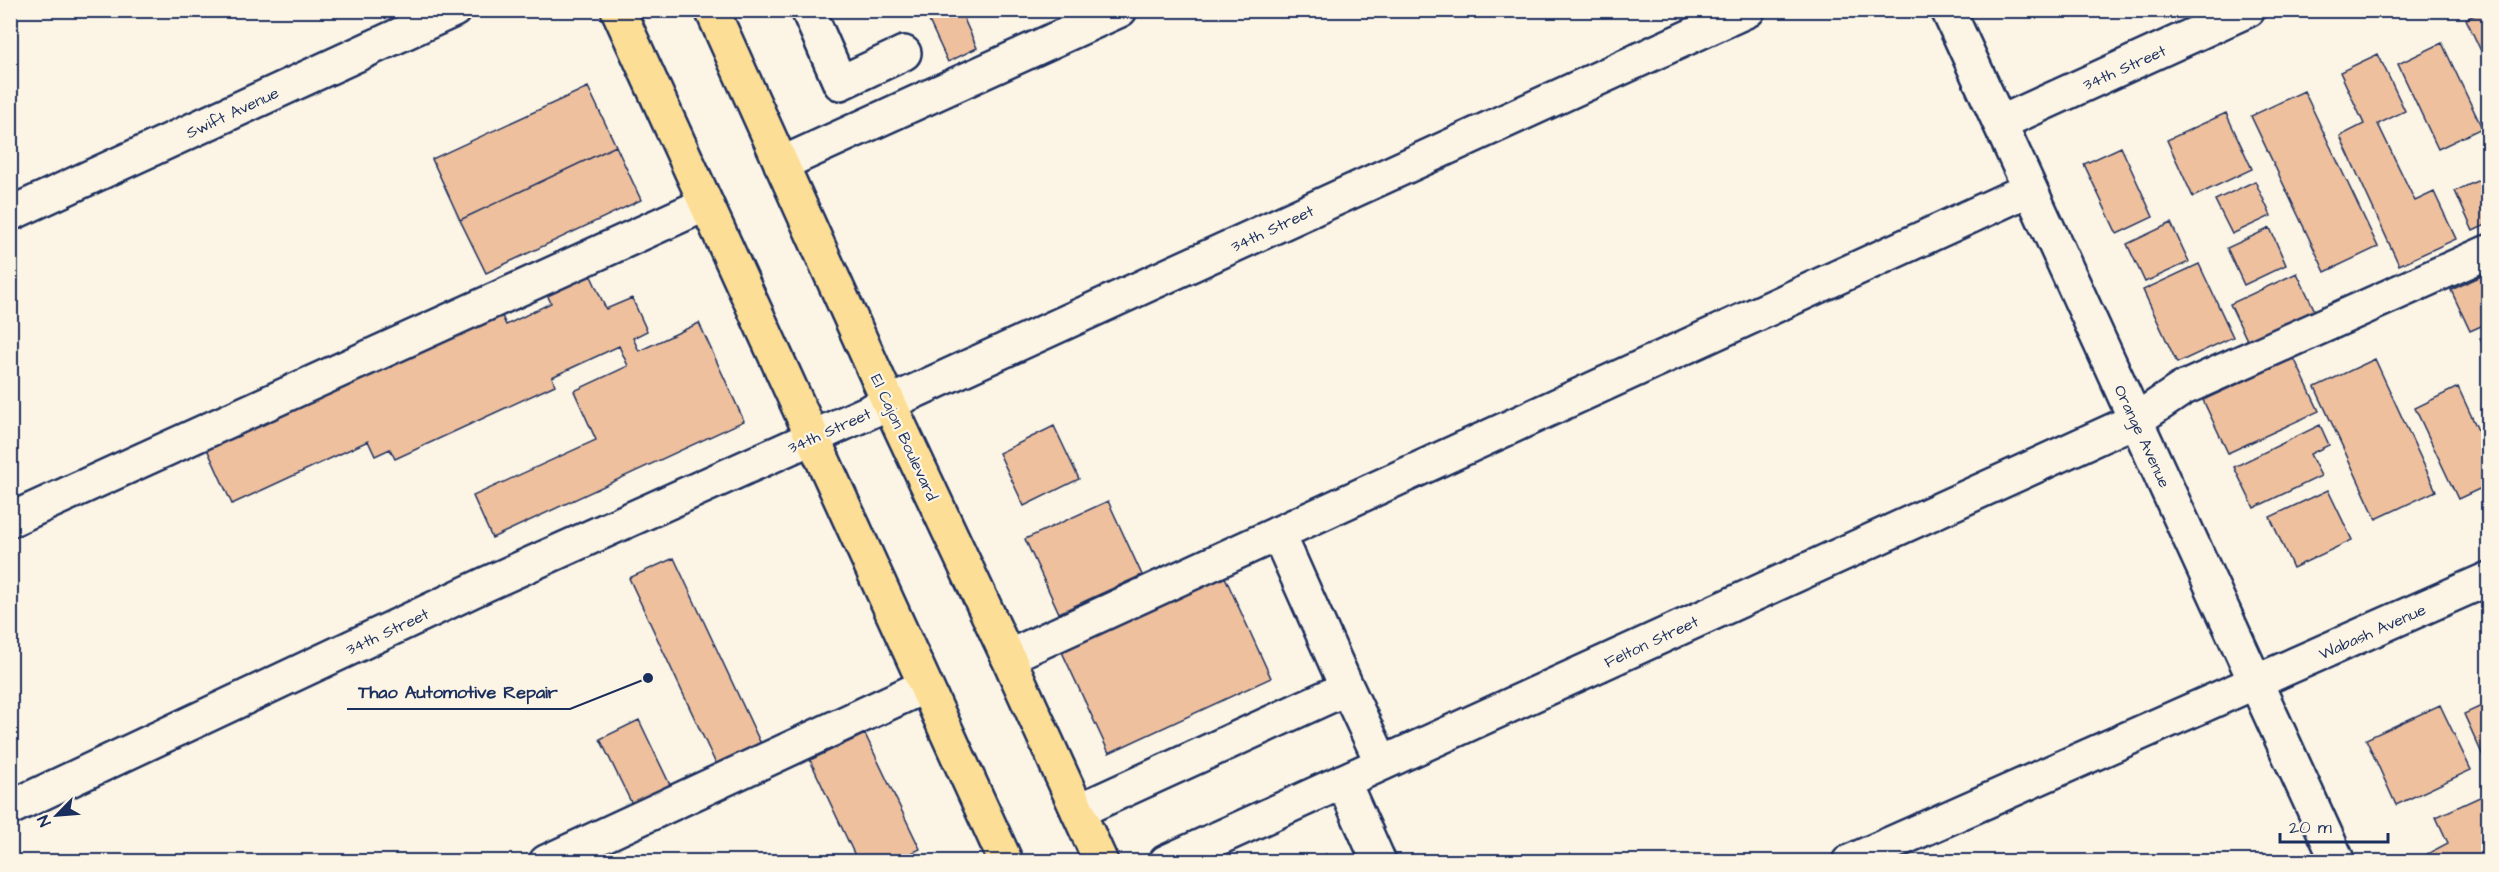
<svg xmlns="http://www.w3.org/2000/svg" width="2499" height="872" font-family="'Architects Daughter',sans-serif">
<style>
.building{fill:#eec09e;stroke:#1b2f5e;stroke-width:1.5}
.lines{fill:none;stroke-linecap:round;stroke-linejoin:round}
.minor-casing{stroke:#1b2f5e;stroke-width:38}
.major-casing{stroke:#1b2f5e;stroke-width:38}
.minor{stroke:#fcf5e5;stroke-width:33}
.major{stroke:#fdde96;stroke-width:33}
.labels{text-anchor:middle;stroke-width:4.5;stroke-linejoin:round;paint-order:stroke}
.street-label{font-size:16px;fill:#1b2f5e;stroke:#fcf5e5}
.leader{fill:none;stroke:#1b2f5e;stroke-width:2}
.callout-dot{fill:#1b2f5e;stroke:#fcf5e5;stroke-width:2}
.callout-label{font-size:18px;text-anchor:middle;font-weight:bold;fill:#1b2f5e;stroke:#fcf5e5;stroke-width:4.5;stroke-linejoin:round;paint-order:stroke}
</style>
<rect width="100%" height="100%" fill="#fcf5e5"/>
<filter id="ink" filterUnits="userSpaceOnUse"><feTurbulence type="fractalNoise" baseFrequency=".0167" numOctaves="2"/><feDisplacementMap in="SourceGraphic" scale="12" xChannelSelector="R" yChannelSelector="G"/><feConvolveMatrix kernelMatrix="1 2 1 2 8 2 1 2 1" color-interpolation-filters="sRGB"/></filter>
<g filter="url(#ink)">
<path class="building" d="M924 10H960L977 48 948 62Z
M2484 10H2488V66L2466 19Z
M2442 43 2482 128 2438 149 2398 64Z
M2378 54 2405 111 2378 124 2415 201 2434 192 2456 239 2399 265 2340 136 2364 124 2340 72Z
M588 87 616 146 460 220 432 159Z
M2304 91 2378 247 2325 272 2251 116Z
M2226 113 2252 169 2193 197 2167 140Z
M616 146 641 200 486 273 460 220Z
M2121 147 2153 217 2117 234 2084 164Z
M2488 176V224L2473 231 2455 191Z
M2255 181 2271 216 2232 234 2215 200Z
M2171 223 2189 262 2145 282 2127 244Z
M2270 228 2286 265 2244 285 2227 248Z
M2199 264 2233 337 2177 363 2143 290Z
M586 265 606 309 632 298 647 331 633 338 639 351 699 323 744 421 492 538 473 496 596 440 574 391 628 366 619 346 552 377 555 385 395 459 390 449 375 456 368 441 232 504 203 440 497 305 506 325 551 303 542 284Z
M2297 273 2315 311 2248 342 2230 304Z
M2488 273V323L2470 331 2451 290Z
M2488 334V357L2480 338Z
M2294 358 2319 411 2228 453 2203 400Z
M2375 359 2436 491 2376 519 2315 387Z
M2458 387 2488 452V485L2458 499 2415 408Z
M2320 425 2329 445 2310 454 2321 476 2254 508 2234 467Z
M1054 426 1079 479 1024 506 999 453Z
M2328 490 2352 540 2293 568 2270 517Z
M1108 501 1142 575 1059 613 1025 539Z
M674 558 761 744 716 764 629 578Z
M1219 564 1271 678 1109 753 1056 639Z
M2488 703V767L2464 714Z
M2440 705 2471 770 2396 805 2366 739Z
M639 720 670 785 632 804 600 739Z
M865 734 920 849 894 862H858L810 760Z
M2484 795 2488 805V862H2430L2427 854 2448 843 2436 817Z
M1326 854 1330 862H1311Z"/>
<g class="lines">
<defs>
<path id="minor" d="M808 10 840 83 904 53
M1948 10 2338 862
M2000 123 2248 10
M781 164 1120 10
M10 214 454 10
M10 520 706 204
M1008 657 2030 189
M1347 688 1382 763
M1343 781 1379 862
M10 808 484 585 889 403 1748 10
M1078 811 1347 688 1278 533
M546 862 925 686
M1166 862 2136 420 2182 389 2488 252
M1849 862 2488 579"/>
<path id="major" d="M618 10 1006 862
M712 10 889 403 1008 657 1101 862"/>
</defs>
<use href="#minor" class="minor-casing"/>
<use href="#major" class="major-casing"/>
<use href="#minor" class="minor"/>
<use href="#major" class="major"/>
</g>
</g>
<g class="labels">
<g class="street-label">
<text transform="translate(2124 67) rotate(-24)" y="6">34th Street</text>
<text transform="translate(232 112) rotate(-25)" y="6">Swift Avenue</text>
<text transform="translate(1272 228) rotate(-25)" y="6">34th Street</text>
<text transform="translate(829 430) rotate(-24)" y="6">34th Street</text>
<text transform="translate(2143 436) rotate(65)" y="6">Orange Avenue</text>
<text transform="translate(905 437) rotate(65)" y="6">El Cajon Boulevard</text>
<text transform="translate(387 631) rotate(-25)" y="6">34th Street</text>
<text transform="translate(2372 631) rotate(-24)" y="6">Wabash Avenue</text>
<text transform="translate(1651 641) rotate(-25)" y="6">Felton Street</text>
</g>
</g>
<path class="leader" d="M648 678L570 709H347"/>
<circle class="callout-dot" cx="648" cy="678" r="6"/>
<g class="callout-label">
<text x="458" y="698">Thao Automotive Repair</text>
</g>
<rect width="2499" height="872" fill="none" stroke="#fcf5e5" stroke-width="36"/>
<rect x="18" y="18" width="2463" height="836" fill="none" stroke="#1b2f5e" stroke-width="2" filter="url(#ink)"/>
<g transform="translate(57 815) rotate(245)" stroke="#fcf5e5" stroke-width="4.5" paint-order="stroke">
<path d="M0-4.5L10 22L0 15L-10 22Z" fill="#1b2f5e"/>
<text y="-9" font-size="16" font-weight="bold" text-anchor="middle" fill="#1b2f5e">N</text>
</g>
<path d="M2280 833v9h108v-9" fill="none" stroke="#1b2f5e" stroke-width="3"/>
<text x="2289" y="833" font-size="18" fill="#1b2f5e" stroke="#fcf5e5" stroke-width="4.5" paint-order="stroke">20 m</text>
</svg>
